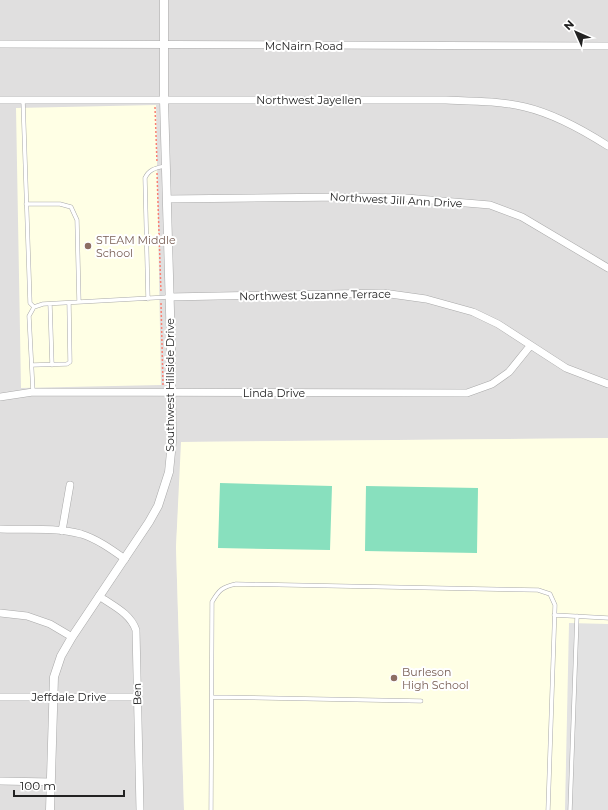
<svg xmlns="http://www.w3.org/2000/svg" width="608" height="810" font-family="Montserrat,sans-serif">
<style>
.residential{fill:#e0dfdf}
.education{fill:#ffffe5}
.pitch{fill:#88e0be}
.parking{fill:#e2e2e2}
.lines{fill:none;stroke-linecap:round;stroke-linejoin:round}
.service-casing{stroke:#a9a9a9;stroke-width:4.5}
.minor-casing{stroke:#a9a9a9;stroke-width:8}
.tertiary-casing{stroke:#a9a9a9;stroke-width:9}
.path{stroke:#fa8072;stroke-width:1.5;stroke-dasharray:2 2;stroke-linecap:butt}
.service{stroke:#fff;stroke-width:3.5}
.minor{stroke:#fff;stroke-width:7}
.tertiary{stroke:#fff;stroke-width:8}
.education-dot{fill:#8d6e63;stroke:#fff;stroke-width:1.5}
.labels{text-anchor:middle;stroke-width:4;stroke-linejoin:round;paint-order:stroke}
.street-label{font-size:11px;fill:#222;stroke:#fff}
.education-label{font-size:11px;fill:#785e54;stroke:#fff;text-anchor:start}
</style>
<rect width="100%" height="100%" fill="#f2efe9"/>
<path class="residential" d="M0 0H608V438L182 442 176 547 184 810H0Z"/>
<path class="education" d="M156 105 161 385 21 388 16 108Z
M608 438V810H184L176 547 181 442Z"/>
<path class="pitch" d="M220 483 332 486 330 550 218 548Z
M366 486 478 488 477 553 365 551Z"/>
<path class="parking" d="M569 623 608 624V810H565Z"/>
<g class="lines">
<defs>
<path id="service" d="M23 100 30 303 34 307
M26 204H60L71 207 77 220 79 302
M148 299 145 178C149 169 156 168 165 166
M50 304 52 365
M32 365 67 364 70 362 69 303
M33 392 29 316 34 307 43 304 169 297
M554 615 608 618
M212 697 421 701
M211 810 212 602C219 590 222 587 236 584L538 590 550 594 555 605 548 810
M570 810 577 616"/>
<path id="minor" d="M0 44 608 46
M0 100H446C472 101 500 101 525 107 555 114 583 130 608 146
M167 199 344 197 406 198 490 205 522 217 608 268
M169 297 383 293 426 299 473 312 498 324 566 368 608 384
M0 397 33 392 467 393 492 384 509 372 530 346
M0 529C27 530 55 527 81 534 97 539 111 549 125 559
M62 531 70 485
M99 596C113 606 130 613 136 630L140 810
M0 613 27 616 50 624 72 637
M0 697H137
M0 781 51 782"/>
<path id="tertiary" d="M50 810 54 677 61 656 72 637 149 522 158 506 169 472 172 442 171 346 164 100V0"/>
</defs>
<use href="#service" class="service-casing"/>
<use href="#minor" class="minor-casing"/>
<use href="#tertiary" class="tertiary-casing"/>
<path class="path" d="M155 107 157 163
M157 173 161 293
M161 303 163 385"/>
<use href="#service" class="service"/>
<use href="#minor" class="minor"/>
<use href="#tertiary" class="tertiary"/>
</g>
<g class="education-dot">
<circle cx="88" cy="246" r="4"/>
<circle cx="394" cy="678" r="4"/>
</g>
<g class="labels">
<g class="street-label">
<text x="304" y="50">McNairn Road</text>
<text x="309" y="104">Northwest Jayellen</text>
<text transform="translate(396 200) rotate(3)" y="4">Northwest Jill Ann Drive</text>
<text transform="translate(315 295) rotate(-1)" y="4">Northwest Suzanne Terrace</text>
<text transform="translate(170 385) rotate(-90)" y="4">Southwest Hillside Drive</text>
<text x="274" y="397">Linda Drive</text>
<text transform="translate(137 694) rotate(-91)" y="4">Ben</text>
<text x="69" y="701">Jeffdale Drive</text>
</g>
<g class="education-label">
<text x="96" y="244">STEAM Middle<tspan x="96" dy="13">School</tspan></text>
<text x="402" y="676">Burleson<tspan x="402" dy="13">High School</tspan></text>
</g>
</g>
<g transform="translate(576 32) rotate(315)" stroke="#ffffff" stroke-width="3" paint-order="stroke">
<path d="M0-3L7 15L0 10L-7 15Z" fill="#222222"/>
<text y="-6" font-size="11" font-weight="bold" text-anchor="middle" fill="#222222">N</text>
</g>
<path d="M14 790v6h110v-6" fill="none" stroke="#222222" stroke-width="2"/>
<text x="20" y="790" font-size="12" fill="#222222" stroke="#ffffff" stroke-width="3" paint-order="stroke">100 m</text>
</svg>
